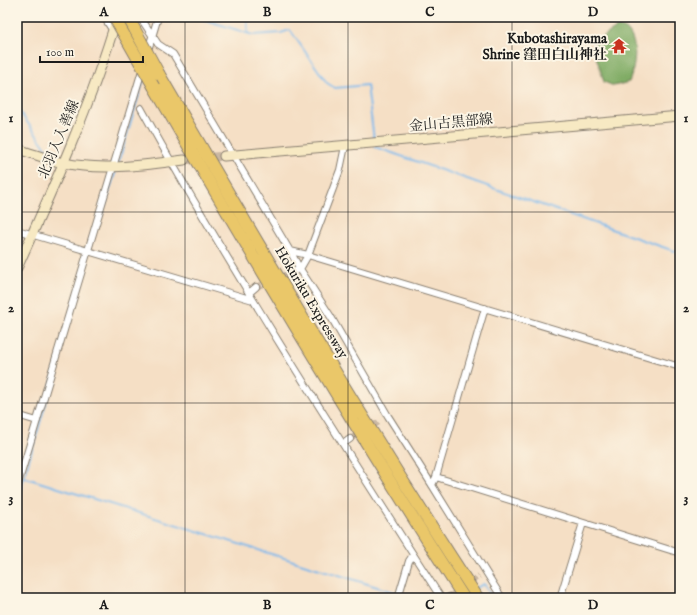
<svg xmlns="http://www.w3.org/2000/svg" width="697" height="615" font-family="'IM FELL English','Noto Serif JP',serif">
<style>
.forest{fill:#80ac65;stroke:#4e6440}
.lines{fill:none;stroke-linecap:round;stroke-linejoin:round}
.stream{stroke:#78b7eb;stroke-width:2}
.street-tunnel{stroke:#cab8a3;stroke-width:6;stroke-dasharray:6 3;stroke-linecap:butt}
.secondary-tunnel{stroke:#cab8a3;stroke-width:9;stroke-dasharray:9 4.5;stroke-linecap:butt}
.street-casing{stroke:#887e70;stroke-width:8}
.secondary-casing{stroke:#887e70;stroke-width:11}
.highway-casing{stroke:#887e70;stroke-width:13}
.street{stroke:#fff;stroke-width:6}
.secondary{stroke:#f7e9c3;stroke-width:9}
.highway{stroke:#eac769;stroke-width:11}
.highway-bridge-casing{stroke:#887e70;stroke-width:13;stroke-linecap:butt}
.highway-bridge{stroke:#eac769;stroke-width:11}
.grid{fill:none;stroke:#1c1c1c;stroke-width:1;stroke-opacity:0.55}
.labels{text-anchor:middle;stroke-width:4;stroke-linejoin:round;paint-order:stroke}
.poi-label{font-size:14px;font-weight:bold;fill:#1c1c1c;stroke:#fcf5e5;text-anchor:end}
.street-label{font-size:14px;fill:#1c1c1c;stroke:#fcf5e5}
.neatline{fill:none;stroke:#1c1c1c;stroke-width:1.5}
.grid-label{font-size:13px;text-anchor:middle;font-weight:bold;fill:#1c1c1c}
</style>
<rect width="100%" height="100%" fill="#fcf5e5"/>
<filter id="ink" filterUnits="userSpaceOnUse"><feTurbulence type="fractalNoise" baseFrequency=".025" numOctaves="2"/><feDisplacementMap in="SourceGraphic" scale="8" xChannelSelector="R" yChannelSelector="G"/><feConvolveMatrix kernelMatrix="1 2 1 2 8 2 1 2 1" color-interpolation-filters="sRGB"/></filter>
<filter id="wash" filterUnits="userSpaceOnUse"><feTurbulence type="fractalNoise" baseFrequency=".012" numOctaves="4" result="noise"/><feDisplacementMap in="SourceGraphic" scale="16" xChannelSelector="R" yChannelSelector="G"/><feGaussianBlur stdDeviation="0.9" result="paint"/><feColorMatrix in="noise" values="0 0 0 0 0 0 0 0 0 0 0 0 0 0 0 0 0 1.4 0 .05"/><feComposite in="paint" operator="in"/></filter>
<g filter="url(#wash)">
<rect width="100%" height="100%" fill="#f5dfc5"/>
<path class="forest" d="M618 27C621 27 625 28 627 30 639 42 635 68 629 82L614 86 604 82 593 47 599 39Z"/>
<g class="lines">
<path class="stream" d="M196 17 253 35 281 33 290 30 327 83 335 88 367 85 374 140
M247 17 248 33
M156 37 158 26
M152 51 155 41
M17 108 48 151
M375 147 680 253
M118 164 144 78
M101 217 116 170
M23 477 413 598
M17 501 62 348
M476 588 484 584 494 598"/>
</g>
</g>
<g filter="url(#ink)">
<g class="lines">
<path class="street-tunnel" d="M256 287 290 273
M350 439 381 421
M449 597 479 576"/>
<path class="secondary-tunnel" d="M184 160 224 156"/>
<defs>
<path id="street" d="M104 17 113 31
M140 17 158 44 173 54 290 251 300 269 331 317 388 416 432 485 502 598
M141 108C234 276 338 437 441 598
M17 230 253 300
M290 251 308 255 680 367
M290 273 300 269 308 255 340 170 345 146
M249 293 256 287
M17 415 37 421
M343 444 350 439
M436 477 485 308
M432 485 436 477 680 553
M17 487C65 330 111 173 158 17
M398 598 409 561 413 555
M447 598 449 597
M560 598 583 523"/>
<path id="secondary" d="M17 149C32 153 48 160 64 163 101 171 147 165 184 160
M224 156 680 116
M17 268C54 186 91 104 117 17"/>
<path id="highway" d="M159 74C262 251 366 427 478 598
M154 87C254 260 356 430 464 598"/>
</defs>
<use href="#street" class="street-casing"/>
<use href="#secondary" class="secondary-casing"/>
<use href="#highway" class="highway-casing"/>
<use href="#street" class="street"/>
<use href="#secondary" class="secondary"/>
<use href="#highway" class="highway"/>
<defs>
<path id="highway-bridge" d="M114 17 154 87
M128 17 159 74"/>
</defs>
<use href="#highway-bridge" class="highway-bridge-casing"/>
<use href="#highway-bridge" class="highway-bridge"/>
</g>
</g>
<path class="grid" d="M185 17V598M348 17V598M512 17V598M17 212H680M17 403H680"/>
<defs>
<symbol id="temple-bare" viewBox="-9 -9 18 18"><path d="M0-6L5-2H3V0L6.5 2.5H4V6H1.5V3h-3V6H-4V2.5H-6.5L-3 0V-2H-5Z" fill="#c8321e" stroke="#fcf5e5" stroke-width="2.5" paint-order="stroke"/></symbol>
</defs>
<g fill-rule="evenodd">
<use href="#temple-bare" x="608" y="35" width="22" height="22"/>
</g>
<g class="labels">
<g class="poi-label">
<text x="607" y="43">Kubotashirayama<tspan x="607" dy="16">Shrine 窪田白山神社</tspan></text>
</g>
<g class="street-label">
<text transform="translate(451 122) rotate(-5)" y="5">金山古黒部線</text>
<text transform="translate(58 139) rotate(-67)" y="5">北羽入入善線</text>
<text transform="translate(312 302) rotate(59)" y="5">Hokuriku Expressway</text>
</g>
</g>
<rect width="697" height="615" fill="none" stroke="#fcf5e5" stroke-width="44"/>
<path d="M40 56v6h103v-6" fill="none" stroke="#1c1c1c" stroke-width="2"/>
<text x="46" y="56" font-size="12" fill="#1c1c1c" stroke="#fcf5e5" stroke-width="3" paint-order="stroke">100 m</text>
<rect x="22" y="22" width="653" height="571" class="neatline"/>
<g class="grid-label">
<text x="104" y="16">A</text>
<text x="267" y="16">B</text>
<text x="430" y="16">C</text>
<text x="593" y="16">D</text>
<text x="11" y="122">1</text>
<text x="686" y="122">1</text>
<text x="11" y="312">2</text>
<text x="686" y="312">2</text>
<text x="11" y="502">3</text>
<text x="686" y="502">3</text>
<text x="104" y="609">A</text>
<text x="267" y="609">B</text>
<text x="430" y="609">C</text>
<text x="593" y="609">D</text>
</g>
</svg>
